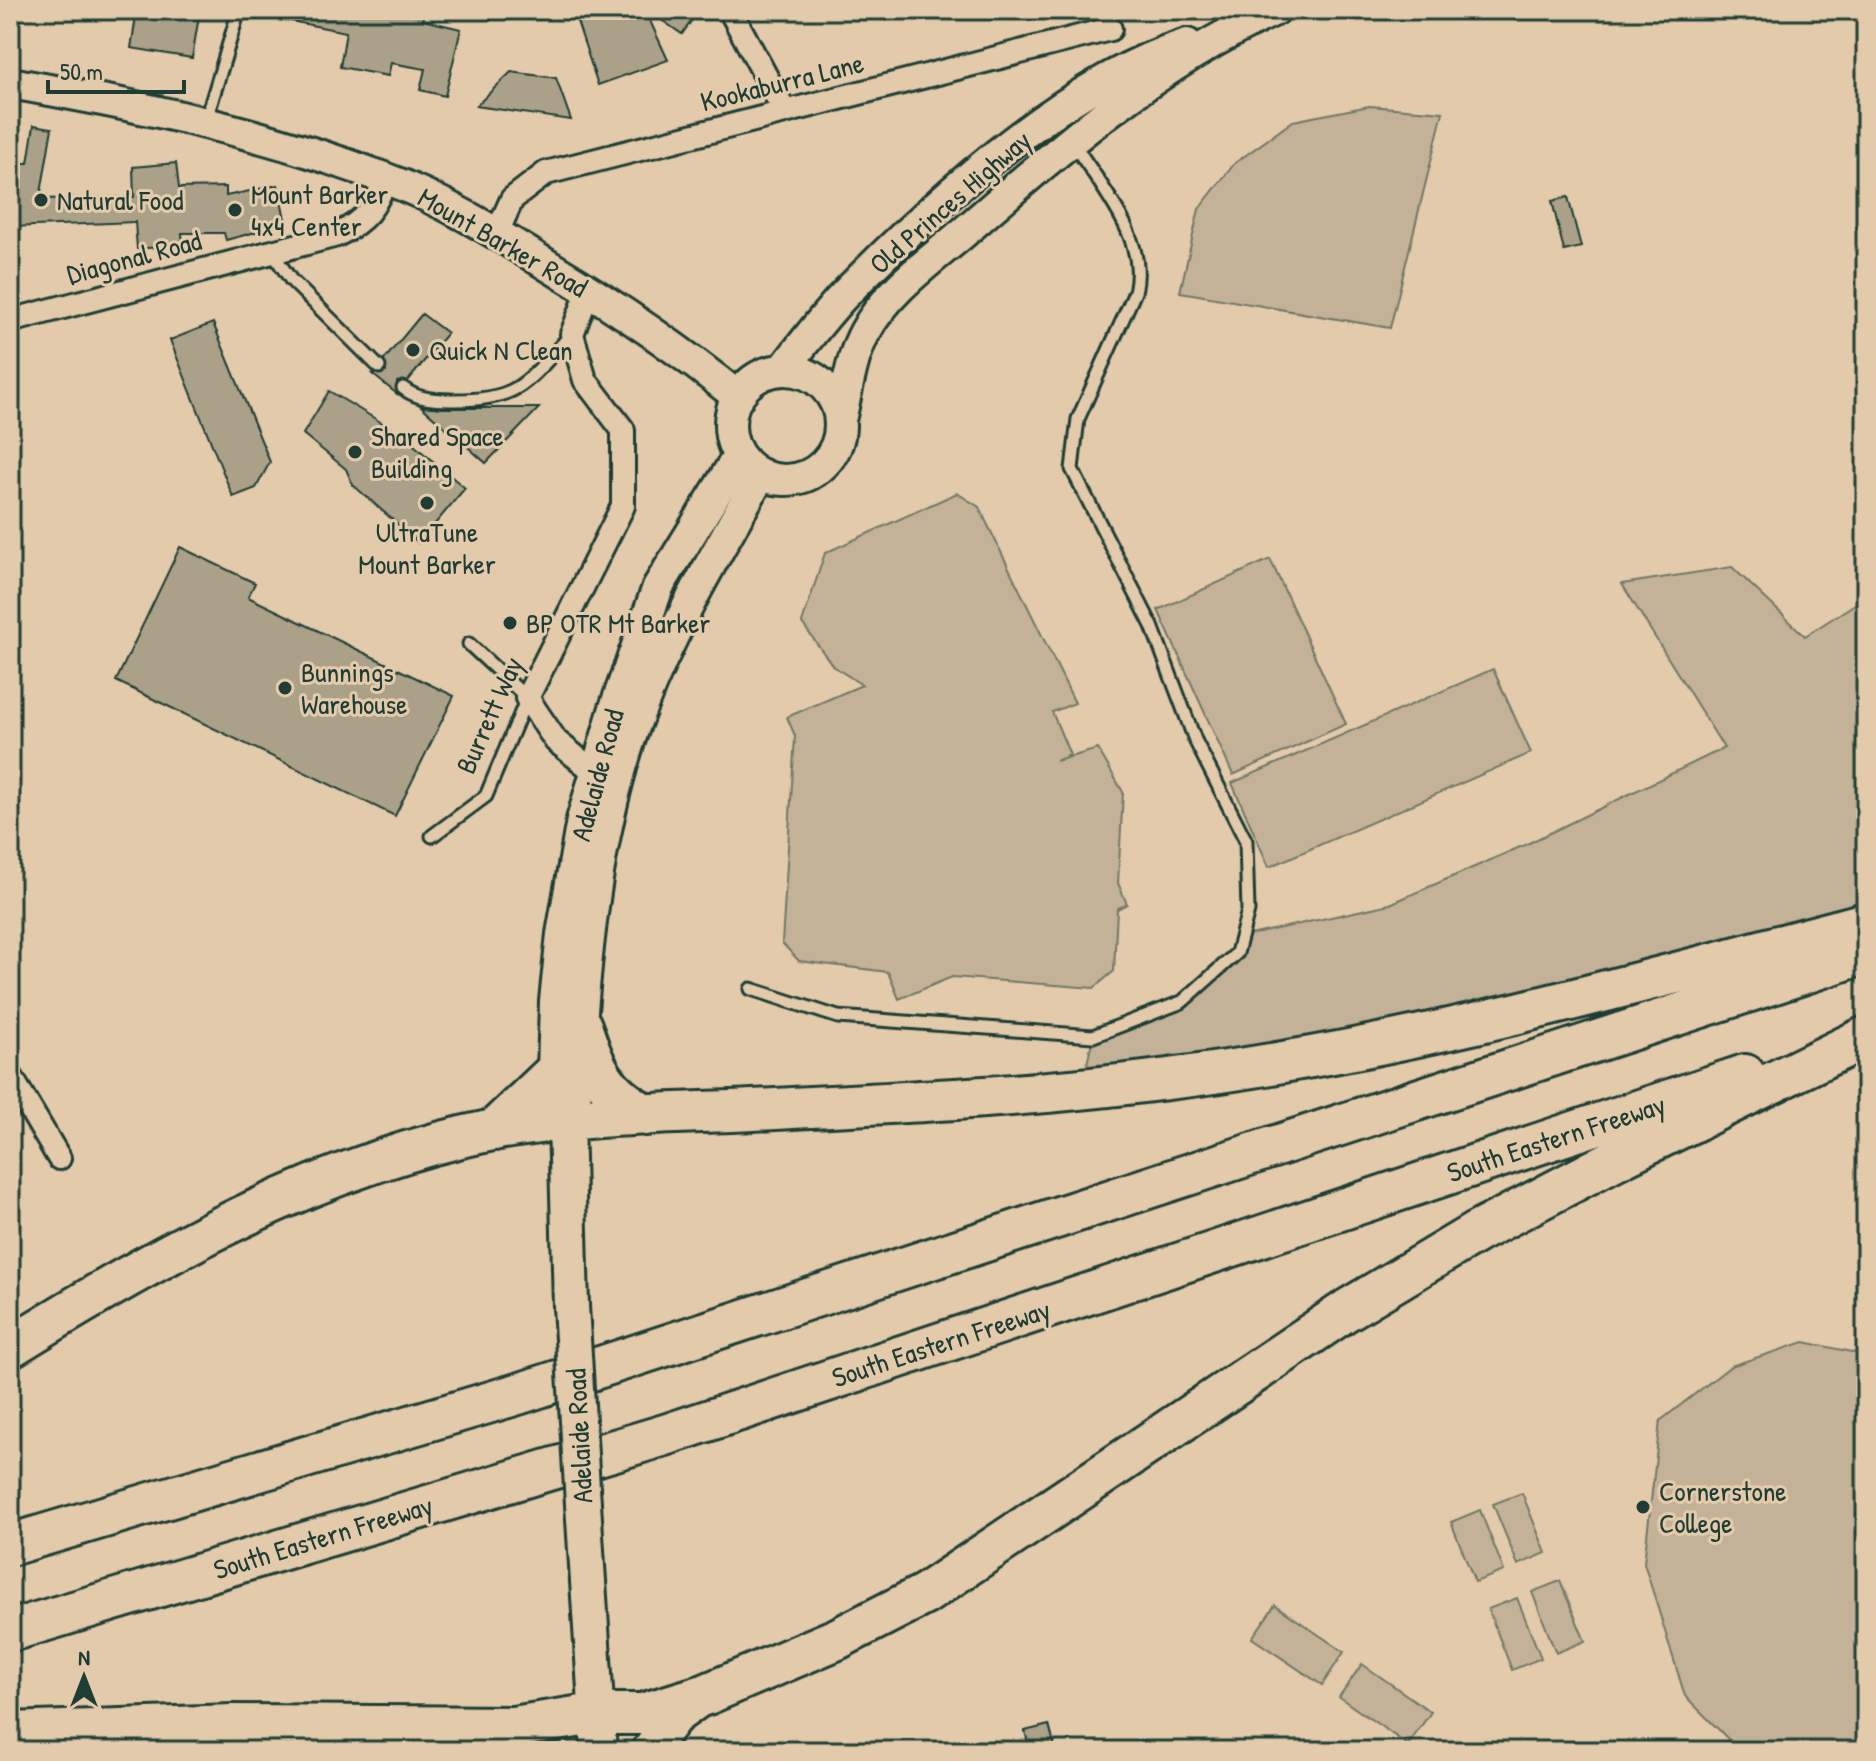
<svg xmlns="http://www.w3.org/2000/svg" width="1876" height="1761" font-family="'Patrick Hand',sans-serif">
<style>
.green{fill:#c3b298;stroke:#717866;stroke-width:2}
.building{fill:#aaa188;stroke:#1f3d34;stroke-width:2}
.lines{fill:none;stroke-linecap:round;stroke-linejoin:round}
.lane-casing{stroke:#1f3d34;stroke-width:17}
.street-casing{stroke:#1f3d34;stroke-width:28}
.secondary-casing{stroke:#1f3d34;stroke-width:36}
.primary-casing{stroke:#1f3d34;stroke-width:40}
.highway-casing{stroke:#1f3d34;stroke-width:46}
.lane{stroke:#e3caab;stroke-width:11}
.street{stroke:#e3caab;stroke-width:22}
.secondary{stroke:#e3caab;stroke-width:30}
.primary{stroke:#e3caab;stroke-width:34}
.highway{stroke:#e3caab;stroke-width:40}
.primary-bridge-casing{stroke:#1f3d34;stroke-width:40;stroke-linecap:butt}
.primary-bridge{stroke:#e3caab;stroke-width:34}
.poi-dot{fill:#1f3d34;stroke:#e3caab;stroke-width:3}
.labels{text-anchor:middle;stroke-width:6;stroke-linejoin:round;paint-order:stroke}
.street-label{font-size:28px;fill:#1f3d34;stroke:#e3caab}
.poi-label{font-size:28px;fill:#1f3d34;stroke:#e3caab;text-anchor:start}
</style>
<rect width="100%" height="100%" fill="#e3caab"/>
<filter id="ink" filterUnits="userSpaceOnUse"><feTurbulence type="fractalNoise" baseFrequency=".0125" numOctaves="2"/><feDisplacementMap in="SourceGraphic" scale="16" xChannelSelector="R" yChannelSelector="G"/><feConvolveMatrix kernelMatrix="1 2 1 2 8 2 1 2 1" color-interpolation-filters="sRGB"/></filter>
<g filter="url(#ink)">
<path class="green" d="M1369 106 1443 112 1390 328 1180 292 1199 209 1235 163 1293 121Z
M957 493 979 507 1075 703 1052 712 1070 755 1056 761 1098 749 1123 792 1118 883 1127 904 1117 909 1114 971 1094 988 952 977 899 999 888 972 799 961 782 943 795 736 787 717 862 685 833 666 802 623 825 553Z
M1270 559 1346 724 1233 775 1158 610Z
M1732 567 1805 636 1866 597V923L1082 1089 1093 1036C1140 1018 1228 991 1241 937L1390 904 1527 844 1724 748 1622 584Z
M1493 669 1531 753 1269 867 1232 783Z
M1804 1342 1866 1355V1751H1740L1685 1696 1644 1563 1660 1421 1731 1366Z
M1522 1493 1546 1553 1518 1565 1493 1504Z
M1480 1510 1504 1571 1475 1582 1451 1522Z
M1560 1581 1585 1641 1556 1653 1532 1592Z
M1517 1598 1541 1658 1512 1670 1488 1609Z
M1275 1605 1344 1652 1322 1685 1252 1638Z
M1362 1664 1431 1712 1408 1745 1339 1697Z"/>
<path class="building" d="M137 10H200L192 58 131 48Z
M271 10H403L424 14 423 20 461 29 445 96 420 90 425 69 391 63 388 76 340 67 346 32 270 17Z
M581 10H645L668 60 598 85 575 15Z
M647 10H699L682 34Z
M511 72 556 78 571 120 476 106Z
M34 125 52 128 40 199 134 197 133 167 176 163 179 188 226 187V196L278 185 286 224 226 240 224 233H182L183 245 137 249 135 222 10 227V163H28Z
M1568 197 1581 247 1564 251 1552 201Z
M422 314 447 333 408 381 397 382V394L372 374 386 372 384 360Z
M213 323 270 462 256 488 233 497 170 340Z
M329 391 402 435 465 488 419 543 353 485 346 469 303 434Z
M421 406 444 408H539L486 463Z
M180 547 255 583 248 597 454 696 395 816 116 681Z
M1049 1725 1056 1751H1030L1025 1731Z"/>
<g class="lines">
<defs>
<path id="lane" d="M206 120 239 10
M272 252 291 280 379 367
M403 388C416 399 434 400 451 400 522 401 525 382 572 334
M432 836 486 796 527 698 469 644
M751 989 838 1017 1093 1036 1182 1002 1237 953 1248 911 1246 841 1195 740 1152 626 1072 469 1078 419 1135 292C1149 239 1099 185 1072 141"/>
<path id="street" d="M730 10 785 112
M497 233 512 199 546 173 1110 29
M589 290 572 334 585 380 623 430V506L527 698 556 741 596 773
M10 321 337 235C365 221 376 207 386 178
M10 1075 59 1158"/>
<path id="secondary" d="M10 83C138 105 263 132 384 178 444 200 496 233 549 266 615 306 678 348 738 397
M783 370C804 343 825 314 849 290 937 200 1067 81 1187 44
M730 425a55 55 0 1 1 110 0a55 55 0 1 1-110 0Z
M840 420C847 392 851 357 865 332 887 291 929 262 963 233 1060 148 1157 64 1275 10
M567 1119 576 1092C585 964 594 829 641 708 673 626 718 551 761 474
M566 1121 553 1074 555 1001 562 934 582 820 615 708 658 587 739 455"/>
<path id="primary" d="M566 1121 571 1306
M583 1504 599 1751
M649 1751 675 1717 700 1699"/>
<path id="highway" d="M581 1026C596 1071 603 1090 646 1115
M494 1130 553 1074
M10 1347C160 1254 318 1165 493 1130 578 1114 667 1114 753 1110 892 1103 1031 1097 1168 1079 1405 1050 1636 983 1866 923
M10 1545 521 1393 1866 953
M10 1631 665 1435 1745 1075
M10 1733 232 1725 513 1727 595 1714H642L707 1694 837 1639 925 1594 1347 1310 1477 1232 1618 1158 1866 1037"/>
</defs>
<use href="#lane" class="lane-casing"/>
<use href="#street" class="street-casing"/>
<use href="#secondary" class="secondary-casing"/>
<use href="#primary" class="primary-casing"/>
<use href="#highway" class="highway-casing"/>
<use href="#lane" class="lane"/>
<use href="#street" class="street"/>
<use href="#secondary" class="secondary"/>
<use href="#primary" class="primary"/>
<use href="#highway" class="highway"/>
<defs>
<path id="primary-bridge" d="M571 1306 583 1504"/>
</defs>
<use href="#primary-bridge" class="primary-bridge-casing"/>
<use href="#primary-bridge" class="primary-bridge"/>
</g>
</g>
<g class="poi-dot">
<circle cx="41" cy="200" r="8"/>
<circle cx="235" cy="210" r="8"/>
<circle cx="413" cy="350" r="8"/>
<circle cx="355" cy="452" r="8"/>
<circle cx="427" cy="503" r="8"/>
<circle cx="510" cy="623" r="8"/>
<circle cx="285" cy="688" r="8"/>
<circle cx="1643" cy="1507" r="8"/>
</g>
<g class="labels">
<g class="street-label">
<text transform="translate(782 82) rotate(-14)" y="10">Kookaburra Lane</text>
<text transform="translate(950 202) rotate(-41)" y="10">Old Princes Highway</text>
<text transform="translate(503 242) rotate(30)" y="10">Mount Barker Road</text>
<text transform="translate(134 257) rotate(-15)" y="10">Diagonal Road</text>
<text transform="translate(489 715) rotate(-66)" y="10">Burrett Way</text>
<text transform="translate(597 775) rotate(-75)" y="10">Adelaide Road</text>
<text transform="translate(1556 1138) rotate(-18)" y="10">South Eastern Freeway</text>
<text transform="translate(941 1343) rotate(-18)" y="10">South Eastern Freeway</text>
<text transform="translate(579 1436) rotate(-93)" y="10">Adelaide Road</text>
<text transform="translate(323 1537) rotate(-17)" y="10">South Eastern Freeway</text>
</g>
<g class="poi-label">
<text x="251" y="204">Mount Barker<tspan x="251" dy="32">4x4 Center</tspan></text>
<text x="57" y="210">Natural Food</text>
<text x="429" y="360">Quick N Clean</text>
<text x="371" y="446">Shared Space<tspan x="371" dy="32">Building</tspan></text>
<text x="427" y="542" text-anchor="middle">UltraTune<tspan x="427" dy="32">Mount Barker</tspan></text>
<text x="526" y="633">BP OTR Mt Barker</text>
<text x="301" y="682">Bunnings<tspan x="301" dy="32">Warehouse</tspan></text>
<text x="1659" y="1501">Cornerstone<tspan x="1659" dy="32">College</tspan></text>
</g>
</g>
<rect width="1876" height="1761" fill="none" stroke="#e3caab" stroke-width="40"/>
<rect x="20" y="20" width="1836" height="1721" fill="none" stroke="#1f3d34" stroke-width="3" filter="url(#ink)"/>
<g transform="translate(84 1677)" stroke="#e3caab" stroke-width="6" paint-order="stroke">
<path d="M0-6L14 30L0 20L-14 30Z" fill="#1f3d34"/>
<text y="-12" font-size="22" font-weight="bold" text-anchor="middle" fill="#1f3d34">N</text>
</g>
<path d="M48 80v12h136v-12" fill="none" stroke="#1f3d34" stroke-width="4"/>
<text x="60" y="80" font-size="24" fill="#1f3d34" stroke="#e3caab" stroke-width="6" paint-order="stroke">50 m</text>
</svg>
